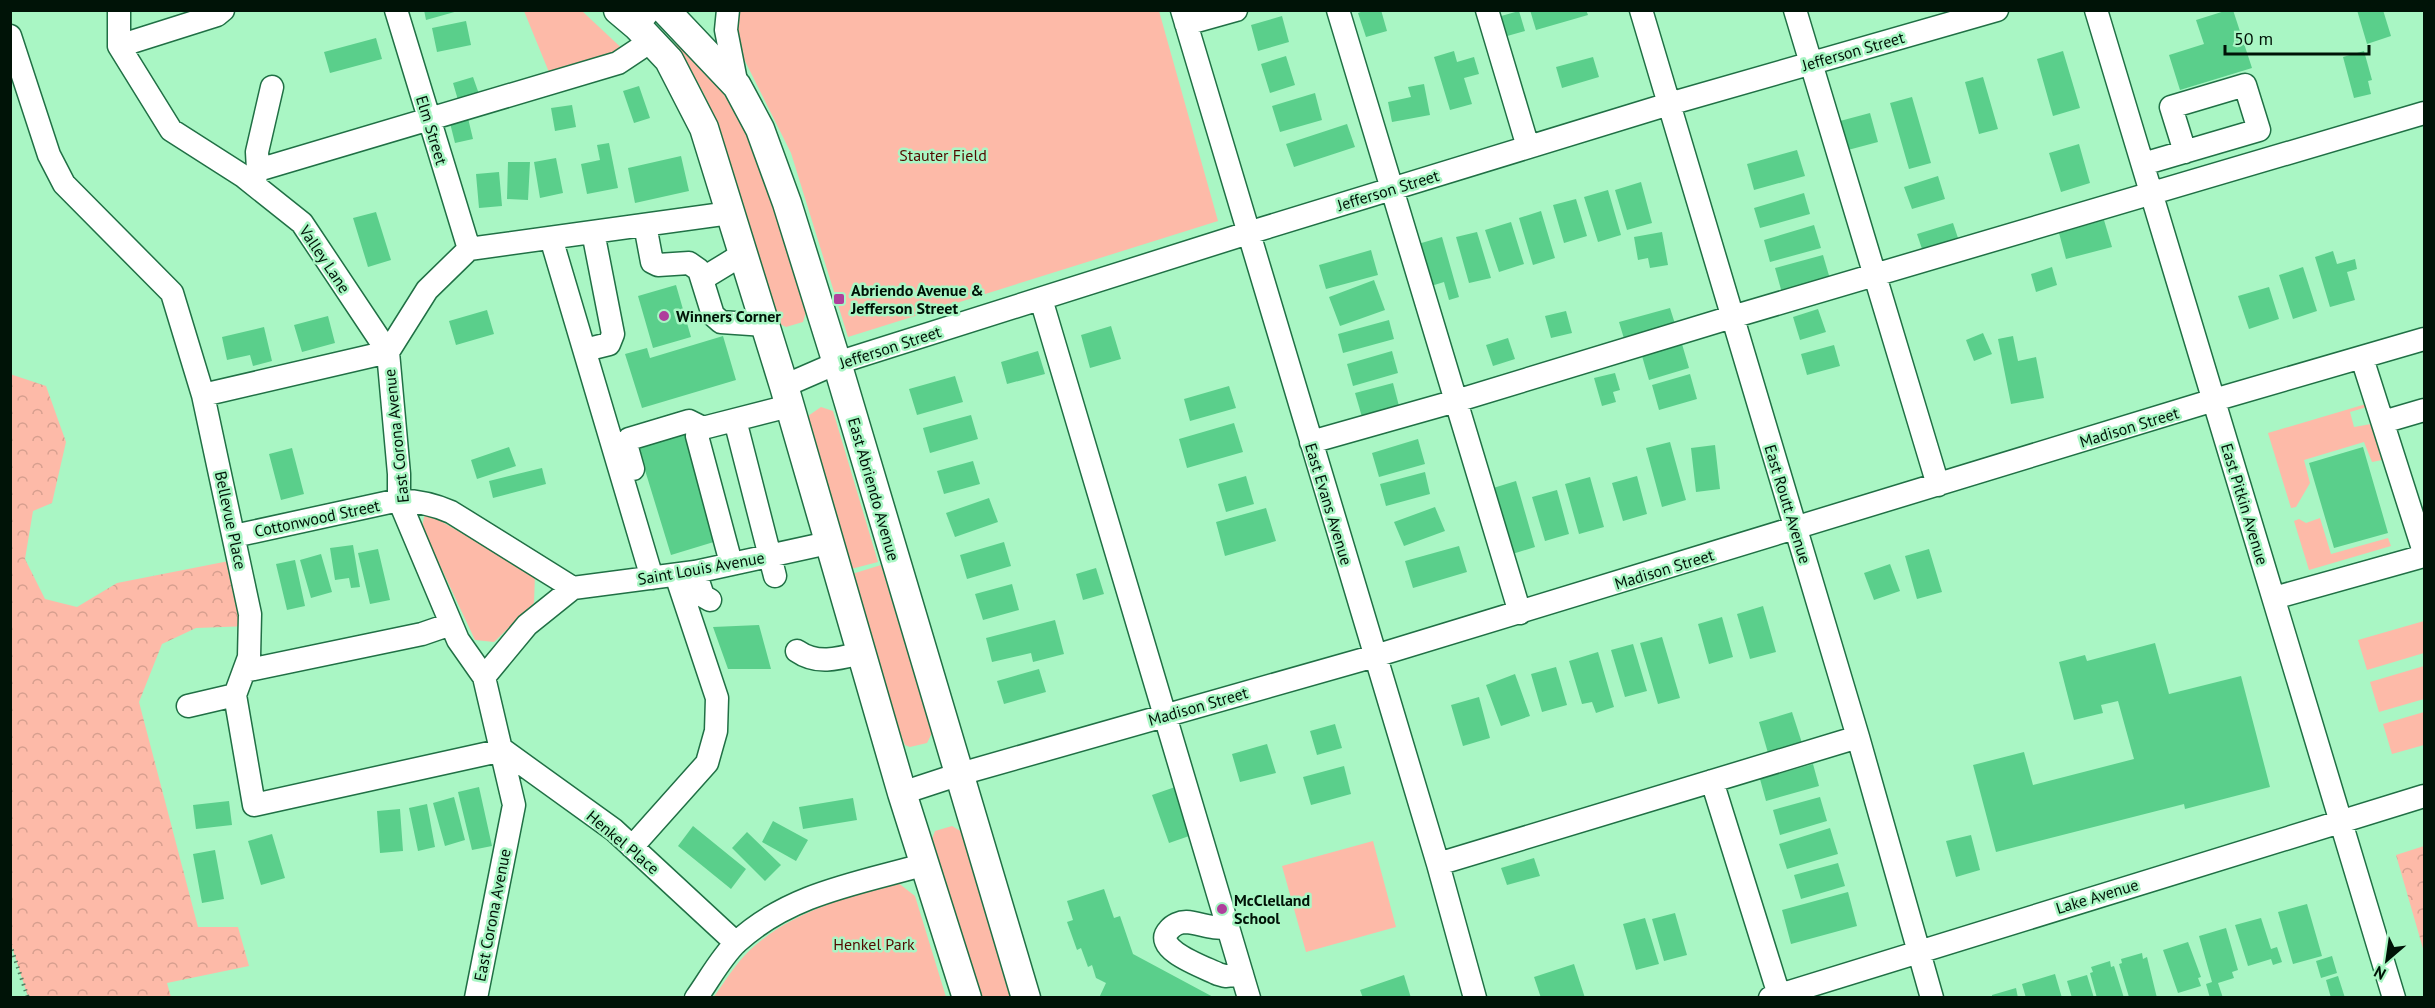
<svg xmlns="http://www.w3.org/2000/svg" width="2435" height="1008" font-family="'PT Sans',sans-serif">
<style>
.green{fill:#fdbaa8}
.forest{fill:url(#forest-crowns)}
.building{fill:#5acf8b}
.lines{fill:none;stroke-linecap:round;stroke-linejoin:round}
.minor-casing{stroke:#207045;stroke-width:25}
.major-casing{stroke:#207045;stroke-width:31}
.path{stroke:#507f61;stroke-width:4;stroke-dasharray:1.5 4.5;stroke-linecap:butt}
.minor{stroke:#fff;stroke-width:22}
.major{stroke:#fff;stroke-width:28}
.poi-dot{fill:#af3f9c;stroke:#a9f6c4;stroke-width:2}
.labels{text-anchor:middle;stroke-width:5;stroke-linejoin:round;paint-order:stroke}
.street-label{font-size:16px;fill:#001307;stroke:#a9f6c4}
.park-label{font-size:16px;fill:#520b00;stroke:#a9f6c4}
.poi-label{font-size:16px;font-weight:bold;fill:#001307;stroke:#a9f6c4;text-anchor:start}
</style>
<defs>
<pattern id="forest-crowns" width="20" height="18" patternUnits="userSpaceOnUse" patternTransform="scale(1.5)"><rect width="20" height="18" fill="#fdbaa8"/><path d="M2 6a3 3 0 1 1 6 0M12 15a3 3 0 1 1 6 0" fill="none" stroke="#d79f8f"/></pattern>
</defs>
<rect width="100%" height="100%" fill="#a9f6c4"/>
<path class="green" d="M524 11H582L629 55 553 82Z
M737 11H1159L1218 221 848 337 791 153 735 41Z
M678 43C692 57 708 71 719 87 765 154 783 235 806 312L803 322 786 327 778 323 721 133C710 103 696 77 678 51L680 49 675 46Z
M2366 404 2367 407 2350 412 2354 427 2371 424 2382 460 2372 462 2364 442 2304 460 2310 483 2296 507 2291 508 2268 433Z
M821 407 833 411 878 562 851 569 809 422 808 416Z
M425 512 535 575 534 603 494 642 475 640 422 527Z
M2320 518 2331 554 2388 538 2391 546 2309 570 2294 521 2299 519 2306 523Z
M881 565 932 733 927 743 910 747 905 745 899 730 852 574Z
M2424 621V653L2367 670 2358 640Z
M2424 666V699L2379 712 2370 682Z
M2424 712V745L2392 754 2383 724Z
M952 826 962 832 1010 997H978L932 839 935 831Z
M1373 841 1396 927 1306 952 1282 866Z
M897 882 915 896 946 997 713 998C724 983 734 966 747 953 789 912 843 899 897 882Z"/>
<path class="forest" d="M10 374 46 386 66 442 52 503 33 511 25 559 45 599 77 607 117 583 239 559 250 626 196 628 162 644 139 702 198 927H238L249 966 167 983 171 997H28L11 944Z
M2424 846V952L2396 855Z"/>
<path class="building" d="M424 10H458V11L426 20Z
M1366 10H1381L1387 31 1366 37 1358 13Z
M1530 10H1586L1588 15 1536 30Z
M2228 10H2233L2252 68 2180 90 2169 55 2204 44 2196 20Z
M2357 10H2383L2391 36 2367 44Z
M1519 11 1525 31 1500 38 1494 18Z
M1282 16 1289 42 1258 51 1251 25Z
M466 21 471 45 437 52 432 28Z
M376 38 382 59 330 73 324 52Z
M1454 51 1457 62 1474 57 1479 74 1464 78 1472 104 1450 110 1434 57Z
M2063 51 2080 108 2053 116 2037 59Z
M2364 51 2372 80 2368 81 2371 94 2354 98 2343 57Z
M1286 56 1295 85 1270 93 1261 64Z
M1593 57 1599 77 1562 88 1556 67Z
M473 77 479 94 458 100 453 83Z
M1983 77 1998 129 1979 134 1965 82Z
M1424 84 1430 115 1392 122 1388 102 1411 97 1408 87Z
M639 86 650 118 634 123 623 91Z
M1315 93 1322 120 1280 132 1272 106Z
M1912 97 1931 163 1909 169 1890 103Z
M572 105 576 127 555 131 551 108Z
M1870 113 1878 142 1848 150 1840 121Z
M467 114 473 139 455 143 449 119Z
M1347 124 1355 147 1294 167 1286 144Z
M609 143 618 188 587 194 581 164 600 160 597 145Z
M2079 144 2090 183 2061 192 2049 153Z
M1797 150 1805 176 1754 190 1747 164Z
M681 156 689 191 635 203 628 168Z
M556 158 563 193 540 198 534 162Z
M508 162H530L528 200 507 199Z
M499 172 502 206 479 208 476 174Z
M1938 176 1945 199 1912 209 1904 187Z
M1641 182 1652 223 1627 230 1615 190Z
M1608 190 1621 235 1598 242 1584 197Z
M1804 193 1810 214 1760 228 1754 208Z
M1576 199 1587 236 1564 243 1553 205Z
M1541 211 1555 258 1533 265 1519 218Z
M376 212 391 260 368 267 353 218Z
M2104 220 2112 247 2066 259 2059 233Z
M1511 222 1524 264 1499 272 1485 230Z
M1953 223 1958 238 1922 249 1917 234Z
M1814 225 1821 248 1770 262 1764 240Z
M1477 232 1491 278 1469 283 1456 237Z
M1662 232 1668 265 1650 268 1648 258 1638 260 1634 237Z
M1442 237 1459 297 1449 300 1444 282 1431 286 1418 244Z
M1371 250 1378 275 1326 289 1319 265Z
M2333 251 2337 264 2355 259 2357 269 2347 272 2355 300 2330 307 2315 257Z
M1823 255 1830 279 1782 293 1775 268Z
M2052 267 2057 285 2036 292 2031 274Z
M2303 267 2317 311 2293 319 2279 275Z
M1374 280 1385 310 1340 326 1329 297Z
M676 285 691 337 653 348 638 296Z
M2269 287 2279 319 2249 329 2238 296Z
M1670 308 1676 327 1625 342 1619 322Z
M1818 309 1826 332 1800 340 1793 317Z
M487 310 494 334 456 345 449 321Z
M1566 311 1572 333 1551 338 1545 316Z
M328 316 335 343 302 352 294 325Z
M1389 320 1394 339 1343 353 1338 334Z
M1111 326 1121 359 1090 368 1081 335Z
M264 327 272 361 253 366 250 355 227 360 222 337Z
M1983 333 1992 354 1974 361 1966 340Z
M723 336 736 380 642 408 625 354 647 348 650 358Z
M2013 336 2018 361 2036 357 2044 398 2011 404 1998 339Z
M1508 338 1515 359 1493 366 1486 345Z
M1682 344 1689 368 1649 380 1642 356Z
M1834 345 1840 366 1807 375 1801 354Z
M1038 351 1045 374 1007 384 1001 362Z
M1392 351 1398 373 1353 386 1347 364Z
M1615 373 1620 390 1613 392 1616 402 1602 406 1594 378Z
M1690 374 1697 399 1659 410 1652 385Z
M955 376 963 402 917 415 909 389Z
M1393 383 1399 406 1362 417 1355 393Z
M1229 386 1236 408 1190 421 1184 399Z
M971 415 978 439 930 453 923 428Z
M1234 423 1243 452 1187 468 1179 439Z
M684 430 717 541 671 555 637 444Z
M1418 439 1425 464 1379 477 1372 453Z
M1670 442 1686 500 1662 507 1646 448Z
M1715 445 1720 489 1696 492 1691 448Z
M509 447 516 466 477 479 471 460Z
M2363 447 2388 533 2334 548 2309 463Z
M292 448 304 494 281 500 269 454Z
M973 461 980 484 944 494 937 471Z
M542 468 546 484 493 498 489 481Z
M1425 472 1430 494 1386 506 1380 484Z
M1246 476 1254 504 1226 512 1218 484Z
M1637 476 1647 514 1623 521 1612 483Z
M1590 477 1604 527 1579 534 1565 484Z
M1516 481 1535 547 1509 555 1490 489Z
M1557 490 1569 534 1545 541 1532 497Z
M989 498 998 522 955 537 946 513Z
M1435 507 1445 531 1404 546 1394 522Z
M1266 508 1276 541 1225 556 1216 522Z
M1004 542 1011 566 967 579 960 555Z
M353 545 360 587 351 588 349 578 335 580 330 548Z
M1459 546 1467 572 1413 588 1405 561Z
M378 549 390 600 370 604 358 553Z
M1929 549 1942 592 1917 599 1905 556Z
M321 554 332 592 311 598 300 560Z
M295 560 305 606 287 610 276 564Z
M1890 564 1900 591 1874 600 1864 573Z
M1096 568 1104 594 1083 600 1076 574Z
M1012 584 1019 610 983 620 975 594Z
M1763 606 1776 652 1750 659 1737 614Z
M1722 617 1733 657 1709 664 1698 624Z
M1055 620 1064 654 1033 662 1031 653 992 662 986 638Z
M759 625 771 669H728L713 627Z
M1662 637 1680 698 1658 704 1640 643Z
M2155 643 2169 694 2241 676 2270 787 2185 809 2184 804 1996 852 1973 765 2024 752 2033 785 2134 759 2118 701 2101 705 2103 713 2074 720 2059 662 2085 655 2087 661Z
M1633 644 1647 691 1625 697 1611 650Z
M1598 652 1614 707 1596 713 1592 702 1582 704 1569 661Z
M1556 667 1567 705 1542 712 1531 674Z
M1039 669 1046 692 1004 704 997 681Z
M1515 674 1530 716 1501 726 1486 685Z
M1479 697 1490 738 1463 746 1451 705Z
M1792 712 1802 743 1768 753 1759 722Z
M1335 724 1342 748 1317 755 1310 731Z
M1267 744 1276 773 1240 782 1232 754Z
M1813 764 1819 786 1766 801 1760 779Z
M1344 766 1351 794 1311 805 1303 777Z
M1178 786 1195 834 1169 843 1152 795Z
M479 787 492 846 472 850 458 792Z
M454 797 465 840 445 846 433 803Z
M1820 797 1827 821 1780 835 1773 810Z
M853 798 857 820 803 829 799 807Z
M229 801 232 825 196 829 193 805Z
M427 804 435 847 418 851 409 808Z
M400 809 403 851 380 853 377 811Z
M773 821 808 840 796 861 762 842Z
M693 826 746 869 731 889 678 846Z
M1830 828 1838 854 1787 869 1779 844Z
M747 832 781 865 765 881 732 848Z
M272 834 285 878 261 885 248 841Z
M1971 835 1980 870 1956 877 1946 841Z
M215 850 224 899 202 903 193 854Z
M1534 858 1540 876 1507 885 1501 868Z
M1838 863 1845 886 1801 899 1794 875Z
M1104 889 1114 918 1120 916 1133 954 1215 998H1099L1106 983 1096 978 1092 965 1088 967 1081 948 1077 950 1067 922 1073 920 1067 901Z
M1848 892 1857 926 1791 944 1782 910Z
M2307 904 2322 956 2293 964 2278 912Z
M1675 913 1687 955 1664 961 1652 919Z
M1645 918 1659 964 1636 970 1623 924Z
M2261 918 2271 949 2277 947 2282 962 2273 965 2271 959 2248 966 2235 925Z
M2226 928 2238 970 2232 972 2234 978 2218 983 2223 998H2210L2206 984 2212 982 2199 936Z
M2188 942 2201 977 2198 978 2201 986 2178 993 2163 950Z
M2142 953 2143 959 2147 957 2157 998 2129 997 2119 964 2122 963 2121 959Z
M2332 956 2337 973 2321 978 2316 961Z
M2110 961 2111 967 2114 966 2124 998H2097L2090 973 2093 972 2091 967Z
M1574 964 1585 998H1541L1534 977Z
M2055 974 2062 998H2026L2022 984Z
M1404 975 1411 998H1363L1360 990Z
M2087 975 2094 998H2072L2067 981Z
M2338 976 2345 998H2331L2326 980Z
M2016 988 2018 998H1992V995Z"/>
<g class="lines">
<defs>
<path id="minor" d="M119 10V46L171 130 243 176 302 223 388 352 203 395
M396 10 469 249
M728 10 726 30 737 86
M1182 10 1438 864 1475 998
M1338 10 1520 613
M1487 10 1528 147
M1641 10 1858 737 1932 998
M1795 10 1938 485
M2096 10 2394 998
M1186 24 1236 10
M637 26 650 10
M10 36 49 155 64 184 172 293 203 395 250 614 249 657 235 695 254 805 503 750 614 830 736 943
M119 46 217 15 223 10
M2143 164 2259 130 2245 85 2171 107 2185 152
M258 170 618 63 651 41
M254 182 258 170 257 152 272 87
M645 225 652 262 658 265 689 263 699 270 713 315 721 322 765 325
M551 238 652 578
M702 279 743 254
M1041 299 1249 998
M585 350 609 344 613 334 593 232
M2362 358 2424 552
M784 386 837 363 1248 233 1669 104 1997 10
M735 420 775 576
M2383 422 2424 410
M1311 442 1456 401 1732 317 2424 113
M633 469 626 444 629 439 689 421 703 428
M234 536 399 500C418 501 433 504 451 512L573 588
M731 563 697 436 703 428 789 406
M695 572 703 596 710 600
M2274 598 2424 556
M797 651C817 665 838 659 861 653
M244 671 422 634 451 624
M484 677 527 625 573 588 695 572 828 543
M188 706 235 695
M1712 781 1779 995
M902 793 960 774 1375 656 2214 400 2424 339
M632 847 707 763 716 731 717 698 676 575
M1438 864 1858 737
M1228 927C1212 930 1201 923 1186 922 1180 922 1173 925 1169 930 1151 949 1204 967 1218 974L1225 976 1242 974
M476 998 514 805 484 677 458 640 399 500V474L388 352 427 290 469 249 730 213
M696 998C709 980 721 957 737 942 790 893 860 883 926 864
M1770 998 2424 796"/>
<path id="major" d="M618 10 637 26 669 60 704 128 784 386 902 793 967 998
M665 10 737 86 760 129 787 203 837 363 1026 998"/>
</defs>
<use href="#minor" class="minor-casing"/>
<use href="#major" class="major-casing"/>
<path class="path" d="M10 944 28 998"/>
<use href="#minor" class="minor"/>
<use href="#major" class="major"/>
</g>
<g class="poi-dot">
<rect x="833" y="293" width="12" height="12" rx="3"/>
<circle cx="664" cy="316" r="6"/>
<circle cx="1222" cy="909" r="6"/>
</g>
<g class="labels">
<g class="street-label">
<text transform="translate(1853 51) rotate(-16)" y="6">Jefferson Street</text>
<text transform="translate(432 130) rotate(73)" y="6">Elm Street</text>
<text transform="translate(1388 190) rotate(-17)" y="6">Jefferson Street</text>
<text transform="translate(325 259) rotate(56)" y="6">Valley Lane</text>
<text transform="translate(890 347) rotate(-18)" y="6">Jefferson Street</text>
<text transform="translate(2129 427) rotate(-17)" y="6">Madison Street</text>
<text transform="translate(396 436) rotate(-96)" y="6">East Corona Avenue</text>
<text transform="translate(874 489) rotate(74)" y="6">East Abriendo Avenue</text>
<text transform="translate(1329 504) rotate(73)" y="6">East Evans Avenue</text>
<text transform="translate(1788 504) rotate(73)" y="6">East Routt Avenue</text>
<text transform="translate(2245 504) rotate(73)" y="6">East Pitkin Avenue</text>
<text transform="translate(317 518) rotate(-12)" y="6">Cottonwood Street</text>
<text transform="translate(231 520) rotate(78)" y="6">Bellevue Place</text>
<text transform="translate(701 568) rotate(-10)" y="6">Saint Louis Avenue</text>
<text transform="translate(1664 569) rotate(-17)" y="6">Madison Street</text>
<text transform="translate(1198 706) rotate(-16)" y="6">Madison Street</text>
<text transform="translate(623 842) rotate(40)" y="6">Henkel Place</text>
<text transform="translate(2097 896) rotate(-17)" y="6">Lake Avenue</text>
<text transform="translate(492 915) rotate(-79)" y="6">East Corona Avenue</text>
</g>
<g class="park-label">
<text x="943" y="161">Stauter Field</text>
<text x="874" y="950">Henkel Park</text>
</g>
<g class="poi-label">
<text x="851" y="296">Abriendo Avenue &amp;<tspan x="851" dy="18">Jefferson Street</tspan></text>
<text x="676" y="322">Winners Corner</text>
<text x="1234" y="906">McClelland<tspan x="1234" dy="18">School</tspan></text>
</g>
</g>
<rect width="2435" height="1008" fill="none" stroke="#001307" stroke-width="24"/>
<g transform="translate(2387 960) rotate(209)" stroke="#a9f6c4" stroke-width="4.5" paint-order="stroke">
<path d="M0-4.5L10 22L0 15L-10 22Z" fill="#001307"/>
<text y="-9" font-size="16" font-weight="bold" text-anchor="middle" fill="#001307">N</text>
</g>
<path d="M2225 45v9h144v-9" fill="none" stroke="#001307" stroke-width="3"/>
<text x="2234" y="45" font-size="18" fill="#001307" stroke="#a9f6c4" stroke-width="4.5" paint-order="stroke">50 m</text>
</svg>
